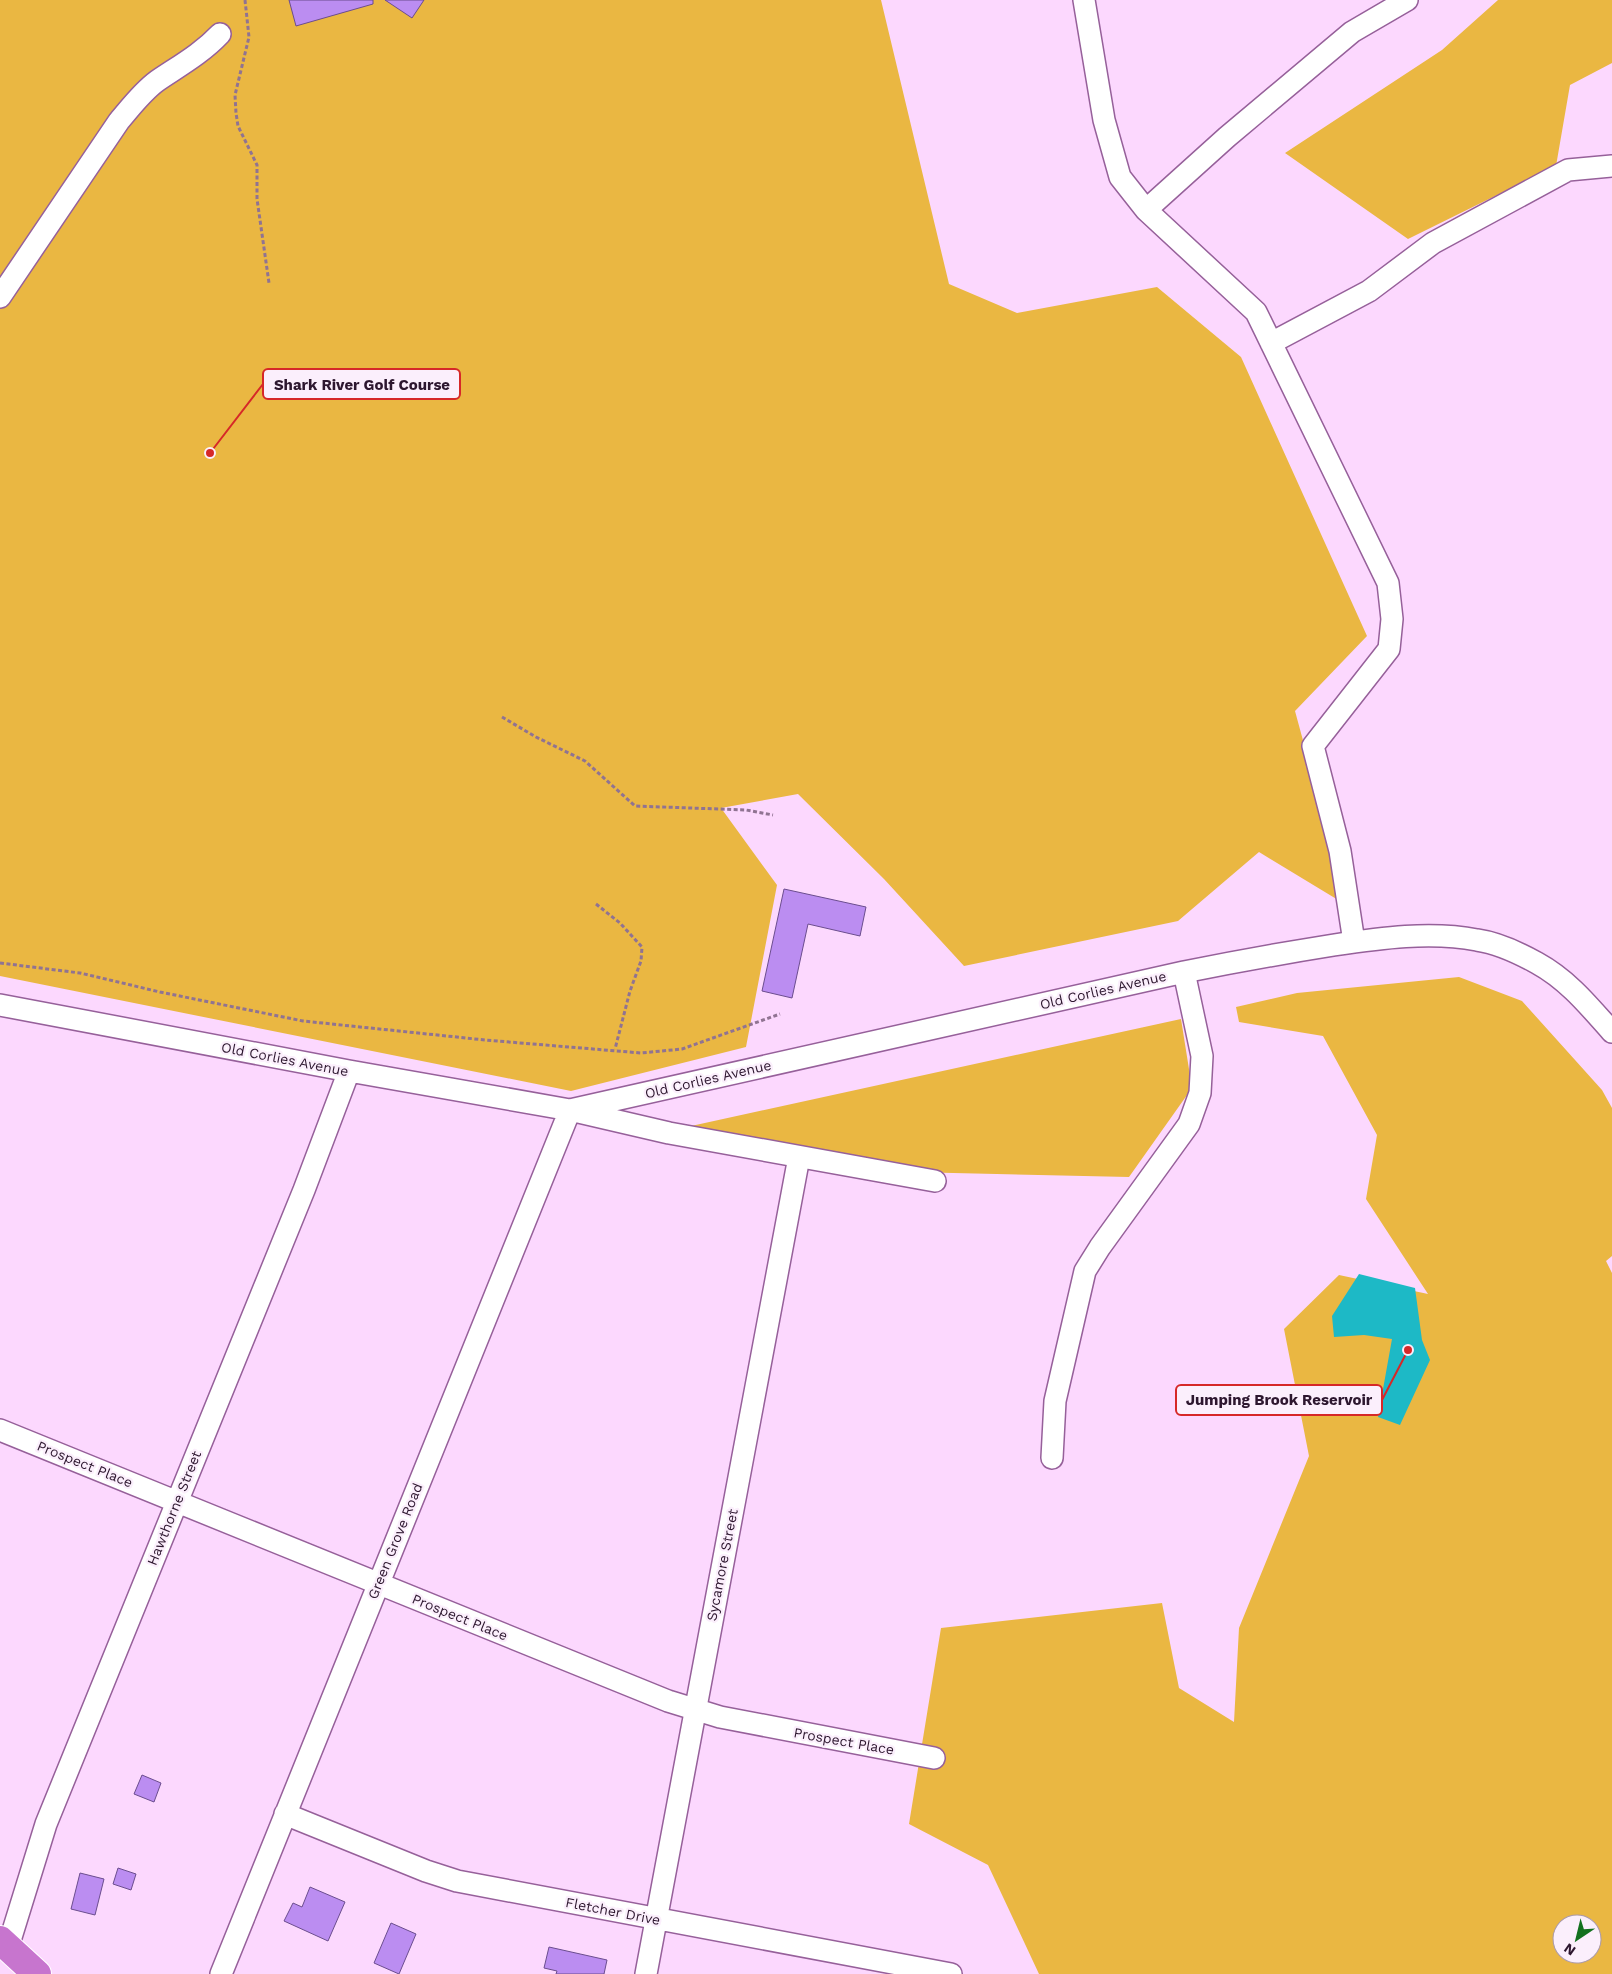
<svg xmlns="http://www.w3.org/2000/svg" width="1612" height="1974" font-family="'Work Sans',sans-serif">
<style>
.green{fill:#eab742;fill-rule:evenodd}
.water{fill:#1db9c6}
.building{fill:#bb8df1;stroke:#6b4d8e}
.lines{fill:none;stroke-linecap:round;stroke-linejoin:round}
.minor-casing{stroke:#96609a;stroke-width:24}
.highway-casing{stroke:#fff;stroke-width:30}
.path{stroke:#907392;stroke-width:3;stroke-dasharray:4 2.5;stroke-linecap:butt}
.minor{stroke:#fff;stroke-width:21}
.highway{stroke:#c775ce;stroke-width:28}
.labels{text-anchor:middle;stroke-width:4.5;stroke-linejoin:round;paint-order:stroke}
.street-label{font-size:14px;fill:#2d172f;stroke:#fbeffc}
.leader{fill:none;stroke:#d62828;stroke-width:2}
.callout-dot{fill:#d62828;stroke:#fbeffc;stroke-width:2}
.callout{fill:#fbeffc;stroke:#d62828;stroke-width:2}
.callout-label{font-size:15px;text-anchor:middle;font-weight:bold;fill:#2d172f}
</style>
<rect width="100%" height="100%" fill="#fcd8fe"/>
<path class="green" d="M0 0H881L949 284 1017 313 1157 287 1241 357 1367 636 1295 711 1348 906 1259 852 1178 921 964 966 884 879 798 794 721 808 777 885 746 1047 571 1091 0 976Z
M1498 0H1612V63L1570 85 1556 166 1408 239 1285 153 1442 50Z
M1459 977 1522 1001 1602 1090 1612 1108V1256L1606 1261 1612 1273V1974H1039L988 1865 909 1824 941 1628 1162 1603 1179 1688 1234 1722 1239 1628 1309 1456 1284 1329 1339 1275 1428 1294 1366 1199 1377 1135 1323 1036 1239 1022 1236 1007 1297 993ZM1562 1924H1592V1954H1562Z
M1181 1019 1192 1088 1129 1177 910 1172 682 1128Z"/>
<path class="water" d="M1359 1274 1415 1288 1422 1340 1430 1360 1400 1425 1378 1417 1392 1339 1364 1335 1334 1337 1332 1316Z"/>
<path class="building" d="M289 0H373V4L296 26Z
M385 0H424L412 18Z
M784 889 866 907 860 936 808 924 792 998 762 991Z
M142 1775 161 1783 154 1802 134 1794Z
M118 1868 136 1874 131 1890 113 1884Z
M80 1873 104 1879 95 1915 71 1909Z
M310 1887 345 1902 328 1941 284 1921 293 1903 302 1907Z
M391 1923 416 1934 399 1974 374 1963Z
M549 1947 607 1960 604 1974H556L557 1971 544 1968Z"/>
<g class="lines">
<defs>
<path id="minor" d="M1084 0 1104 120 1120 177 1146 210 1256 312 1388 583 1392 619 1389 649 1313 746 1340 851 1354 942
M1146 210 1227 137 1352 32 1407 0
M0 297 119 121C131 107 142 92 157 81 179 66 201 54 220 34
M1271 343 1369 291 1433 243 1568 170 1612 166
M0 1005 349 1071 570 1110 669 1133 935 1181
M570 1110 1184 972C1234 962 1284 953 1334 945 1380 938 1431 931 1477 940 1498 943 1519 953 1537 963 1568 980 1589 1006 1612 1032
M0 1430 668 1701 720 1717 934 1758
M1052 1458 1055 1401 1085 1271 1100 1247 1189 1124 1200 1093 1202 1056 1184 972
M285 1814 426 1871 457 1881 951 1974
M8 1947 46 1824 304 1190 349 1071
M221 1974 570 1110
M646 1974 799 1157"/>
<path id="highway" d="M0 1940 37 1974"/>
</defs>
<use href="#minor" class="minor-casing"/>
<use href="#highway" class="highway-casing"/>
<path class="path" d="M245 0 249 37 235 95 236 113 238 126 257 165V199L269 283
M502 717 536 737 585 761 635 806 746 810 773 815
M596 904 620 923 642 947 641 961 630 991 615 1049
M0 963 80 973 160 992 303 1021 485 1040 641 1053 682 1049 780 1014"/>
<use href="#minor" class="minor"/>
<use href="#highway" class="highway"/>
</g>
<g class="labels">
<g class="street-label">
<text transform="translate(1103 990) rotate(-13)" y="5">Old Corlies Avenue</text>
<text transform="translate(285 1059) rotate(11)" y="5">Old Corlies Avenue</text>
<text transform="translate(708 1079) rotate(-13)" y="5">Old Corlies Avenue</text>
<text transform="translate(85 1464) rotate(22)" y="5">Prospect Place</text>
<text transform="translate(174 1508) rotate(-68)" y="5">Hawthorne Street</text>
<text transform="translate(395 1541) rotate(-68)" y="5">Green Grove Road</text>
<text transform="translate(722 1565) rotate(-79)" y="5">Sycamore Street</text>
<text transform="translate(460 1617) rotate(22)" y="5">Prospect Place</text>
<text transform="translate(844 1741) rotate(10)" y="5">Prospect Place</text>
<text transform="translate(613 1911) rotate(11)" y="5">Fletcher Drive</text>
</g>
</g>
<path class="leader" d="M210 453L263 384M1408 1350L1382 1400"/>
<g class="callout-dot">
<circle cx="210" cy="453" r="5"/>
<circle cx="1408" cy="1350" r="5"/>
</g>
<g class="callout">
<rect x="263" y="369" width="197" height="30" rx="5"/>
<rect x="1176" y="1385" width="206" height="30" rx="5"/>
</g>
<g class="callout-label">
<text x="362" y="390">Shark River Golf Course</text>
<text x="1279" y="1405">Jumping Brook Reservoir</text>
</g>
<g transform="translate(1577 1939) rotate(215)"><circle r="24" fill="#fbeffc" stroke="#a999aa"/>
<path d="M0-4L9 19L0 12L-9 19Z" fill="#13711f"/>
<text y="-8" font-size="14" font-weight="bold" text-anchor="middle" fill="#2d172f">N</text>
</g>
</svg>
